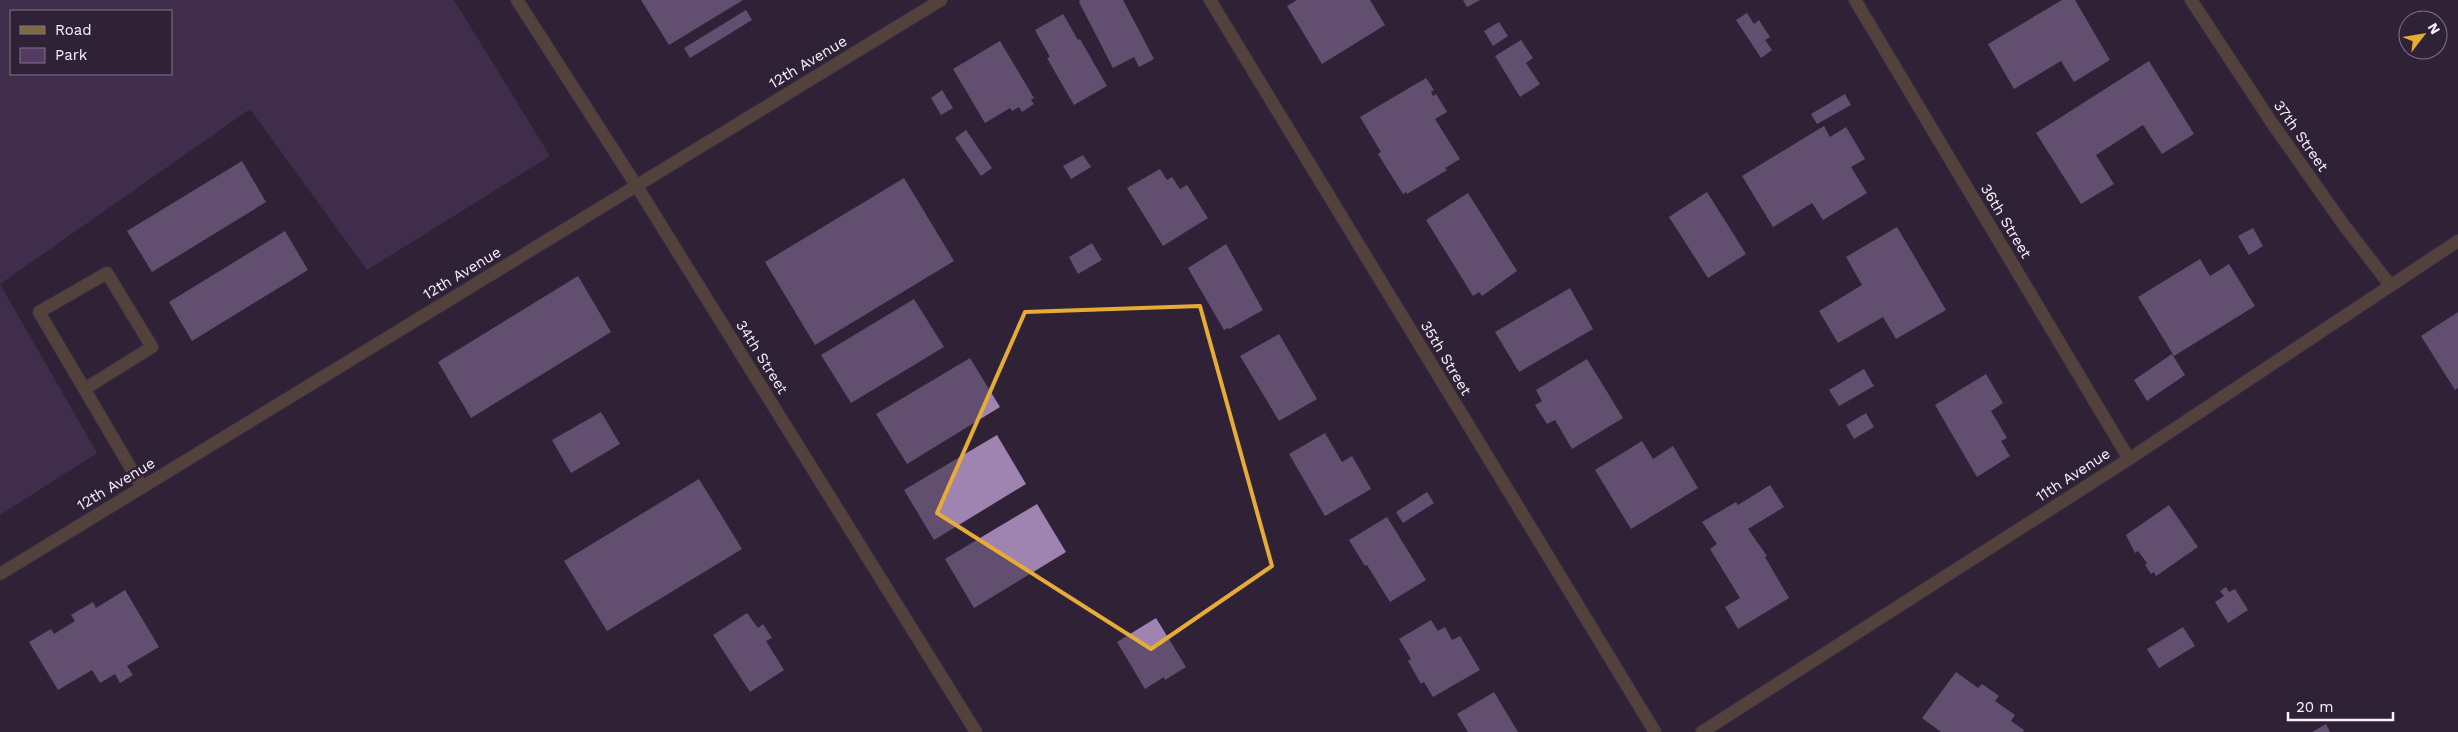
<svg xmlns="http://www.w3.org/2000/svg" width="2458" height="732" font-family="'Work Sans',sans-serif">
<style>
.green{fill:#553b64;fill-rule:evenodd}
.building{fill:#9f83b1}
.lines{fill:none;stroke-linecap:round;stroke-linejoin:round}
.service-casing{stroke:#4b3f53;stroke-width:14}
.minor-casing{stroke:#4b3f53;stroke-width:14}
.tertiary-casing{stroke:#4b3f53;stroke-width:14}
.service{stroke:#7f6943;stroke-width:12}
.minor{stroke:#7f6943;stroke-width:12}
.tertiary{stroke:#7f6943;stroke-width:12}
.marked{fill:none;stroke:#e7ac36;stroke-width:4;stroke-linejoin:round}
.labels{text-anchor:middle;stroke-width:5;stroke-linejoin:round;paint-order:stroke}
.street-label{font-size:15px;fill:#f9f2fe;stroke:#2f2237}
</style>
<rect width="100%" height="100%" fill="#2f2237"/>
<path class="green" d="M0 0H454L550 156 367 270 250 109 0 284 97 453 0 515ZM11 11H171V74H11Z"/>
<path class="building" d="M641 0H743L669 45Z
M1080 0H1123L1154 59 1139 67 1134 57 1113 68 1079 2Z
M1297 0H1370L1385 25 1322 64 1287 6Z
M1463 0H1480L1467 7Z
M2062 0H2075L2110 60 2074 82 2061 61 2014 89 1988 44Z
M746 10 752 20 690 58 684 48Z
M1747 13 1754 24 1759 20 1770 37 1765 40 1772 50 1761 58 1736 20Z
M1063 14 1078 40 1080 39 1107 86 1074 105 1047 58 1050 57 1035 30Z
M1499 22 1508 36 1493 46 1484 31Z
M1521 40 1533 58 1526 63 1540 84 1520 97 1495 56Z
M1000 41 1034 98 1031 100 1034 104 1022 112 1019 107 1012 111 1010 108 985 123 953 69Z
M2149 61 2194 134 2162 154 2143 125 2096 155 2114 184 2081 204 2036 133Z
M1426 78 1434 90 1431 92 1433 96 1436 94 1447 112 1435 119 1460 159 1445 168 1447 170 1407 194 1406 192 1403 194 1378 154 1381 152 1360 117Z
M942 90 953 108 941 115 931 98Z
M1845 94 1851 105 1817 124 1811 114Z
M1824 126 1830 137 1846 127 1865 159 1851 167 1867 193 1823 220 1812 203 1773 227 1742 176Z
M966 130 992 168 981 176 955 138Z
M1083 155 1091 167 1071 179 1063 166Z
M242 161 266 202 152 272 127 231Z
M1160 169 1167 180 1172 177 1180 189 1187 185 1208 218 1163 246 1127 188Z
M904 178 954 261 815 345 765 262Z
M1707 192 1746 254 1708 278 1669 217Z
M1468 193 1517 271 1482 296 1479 292 1473 296 1426 220Z
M1897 227 1946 310 1896 339 1883 317 1838 343 1819 311 1862 285 1846 257Z
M2253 228 2263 246 2249 255 2238 236Z
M285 231 308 270 192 341 169 302Z
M1092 243 1102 260 1078 274 1069 257Z
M1226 244 1263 310 1229 329 1228 328 1224 330 1188 268Z
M2200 259 2210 276 2229 264 2255 306 2174 356 2138 297Z
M578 276 611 332 471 418 438 362Z
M1570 288 1593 329 1519 372 1495 332Z
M914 299 944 347 851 403 821 355Z
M2458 312V388L2455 390 2421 336Z
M1279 334 1317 399 1279 421 1240 356Z
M2172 354 2185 375 2147 401 2134 380Z
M970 358 1000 407 907 464 876 414Z
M1587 359 1623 418 1572 449 1555 420 1547 424 1535 405 1542 401 1536 390Z
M1864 369 1874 386 1839 406 1829 390Z
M1986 374 2003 403 1991 411 2007 438 2001 441 2010 456 1977 477 1935 405Z
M601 412 620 444 571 473 552 440Z
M1866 413 1874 427 1854 439 1846 425Z
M1325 433 1342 462 1352 456 1371 489 1325 516 1289 454Z
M997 435 1026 484 934 540 904 490Z
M1642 441 1653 459 1673 446 1698 488 1631 529 1595 470Z
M699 479 742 549 607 631 564 561Z
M1770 485 1784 507 1748 529 1767 556 1765 557 1789 598 1738 629 1725 607 1740 598 1710 549 1717 544 1702 522 1736 502 1738 505Z
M1427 492 1434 503 1403 523 1396 512Z
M1037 504 1066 552 974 608 945 559Z
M2169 505 2198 547 2156 576 2154 572 2151 574 2145 565 2147 563 2138 551 2135 553 2126 535Z
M1387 517 1426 580 1390 602 1367 565 1365 566 1349 540Z
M2226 587 2229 592 2235 589 2248 610 2228 623 2215 602 2224 596 2220 591Z
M125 590 159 647 127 666 133 675 120 683 115 674 100 683 92 670 58 690 29 642 51 629 54 634 75 621 71 615 93 602 96 608Z
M747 613 758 628 763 624 772 638 766 641 784 670 750 692 713 635Z
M1156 618 1186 667 1165 680 1164 677 1145 689 1117 642Z
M1431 620 1438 631 1445 627 1452 640 1460 636 1480 670 1433 697 1424 682 1421 684 1408 661 1411 659 1399 639Z
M2183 627 2195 646 2159 668 2147 649Z
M1956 672 1978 688 1982 684 1999 696 1995 701 2015 715 2011 721 2024 730 2023 732H1941L1922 718Z
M1494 692 1518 732H1468L1457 714Z
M2326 724 2330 732H2312Z"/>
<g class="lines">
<defs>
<path id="service" d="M86 388 152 347 107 273 39 312 142 487"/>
<path id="minor" d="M1210 0 1655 732
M1855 0 2129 459
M2191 0 2272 123 2343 224 2390 285
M0 574 941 0
M1702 732 2129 459 2458 241"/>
<path id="tertiary" d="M517 0 636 185 976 732"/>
</defs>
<use href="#service" class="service-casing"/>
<use href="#minor" class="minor-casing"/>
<use href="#tertiary" class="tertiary-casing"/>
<use href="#service" class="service"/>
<use href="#minor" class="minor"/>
<use href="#tertiary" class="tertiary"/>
</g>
<path d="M0 0H2458V732H0ZM1200 306 1272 566 1151 649 937 513 1025 312Z" fill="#2f2237" fill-opacity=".55" fill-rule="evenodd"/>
<path class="marked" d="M1200 306 1272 566 1151 649 937 513 1025 312Z"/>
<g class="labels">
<g class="street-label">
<text transform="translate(808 62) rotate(-31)" y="5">12th Avenue</text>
<text transform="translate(2301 136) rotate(55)" y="5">37th Street</text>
<text transform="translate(2006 221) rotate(59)" y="5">36th Street</text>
<text transform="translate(462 273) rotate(-31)" y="5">12th Avenue</text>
<text transform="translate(762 357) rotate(58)" y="5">34th Street</text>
<text transform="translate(1446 358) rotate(59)" y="5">35th Street</text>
<text transform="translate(2073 475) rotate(-33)" y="5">11th Avenue</text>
<text transform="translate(116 484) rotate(-31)" y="5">12th Avenue</text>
</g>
</g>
<rect x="10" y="10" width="162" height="65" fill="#2f2237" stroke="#807587"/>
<rect x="20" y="26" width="25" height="8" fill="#7f6943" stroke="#807587"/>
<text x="55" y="35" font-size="15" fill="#f9f2fe">Road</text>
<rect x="20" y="48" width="25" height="15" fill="#553b64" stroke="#807587"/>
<text x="55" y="60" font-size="15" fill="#f9f2fe">Park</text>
<g transform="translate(2423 35) rotate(59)"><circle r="24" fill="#2f2237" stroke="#807587"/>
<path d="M0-4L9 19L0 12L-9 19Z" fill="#e7ac36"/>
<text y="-8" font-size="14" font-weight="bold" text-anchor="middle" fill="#f9f2fe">N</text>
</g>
<path d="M2288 712v8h105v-8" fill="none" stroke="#f9f2fe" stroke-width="2.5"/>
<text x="2296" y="712" font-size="15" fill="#f9f2fe" stroke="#2f2237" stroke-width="4" paint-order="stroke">20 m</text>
</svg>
